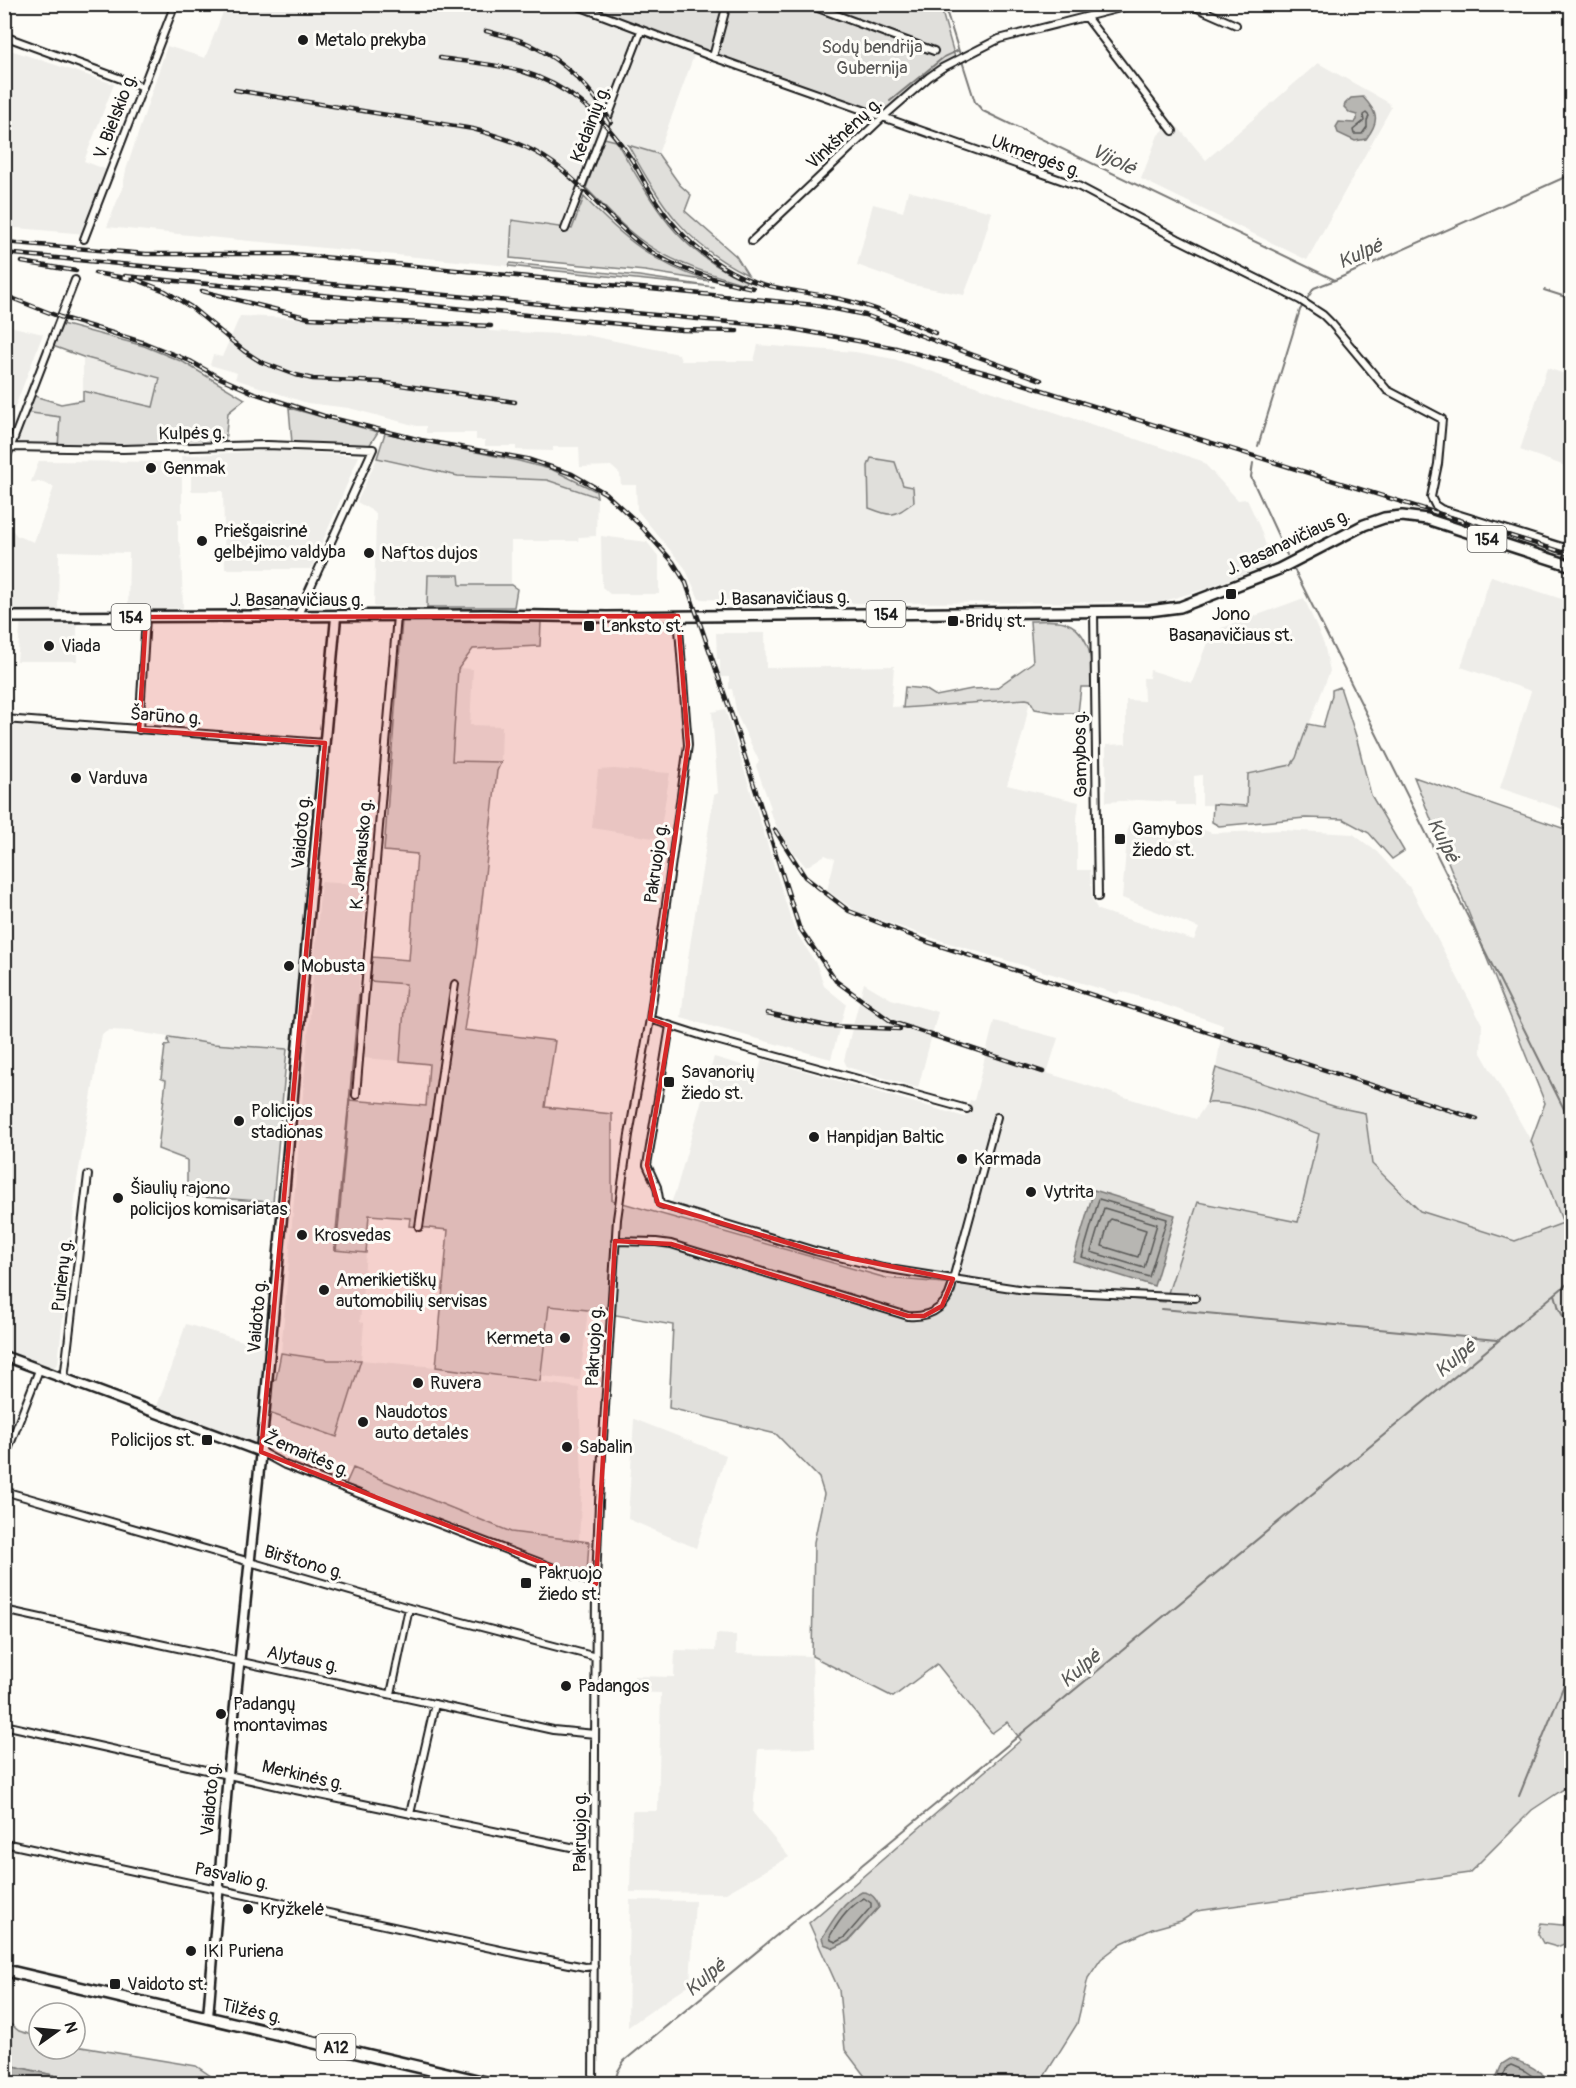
<svg xmlns="http://www.w3.org/2000/svg" width="1576" height="2088" font-family="Pangolin,sans-serif">
<style>
.built{fill:#eeede9}
.green{fill:#e0dfdb;stroke:#7e7e7c;stroke-width:1.5;fill-rule:evenodd}
.water{fill:#b7b6b2;stroke:#797876;stroke-width:1.5}
.lines{fill:none;stroke-linecap:round;stroke-linejoin:round}
.shore{stroke:#5a5a58;stroke-width:1.5}
.stream{stroke:#797876;stroke-width:2}
.minor-casing{stroke:#1c1c1c;stroke-width:10}
.secondary-casing{stroke:#1c1c1c;stroke-width:13}
.primary-casing{stroke:#1c1c1c;stroke-width:14}
.trunk-casing{stroke:#1c1c1c;stroke-width:15}
.minor{stroke:#fdfcf7;stroke-width:6}
.secondary{stroke:#fdfcf7;stroke-width:8}
.primary{stroke:#fdfcf7;stroke-width:9}
.trunk{stroke:#fdfcf7;stroke-width:10}
.rail-casing{stroke:#1c1c1c;stroke-width:4.5}
.rail{stroke:#fdfcf7;stroke-width:2;stroke-dasharray:7;stroke-linecap:butt}
.marked{fill:#d62828;fill-opacity:0.2;stroke:#d62828;stroke-width:4.5;stroke-linejoin:round}
.poi-dot{fill:#1c1c1c;stroke:#fdfcf7;stroke-width:2}
.labels{text-anchor:middle;stroke-width:6;stroke-linejoin:round;paint-order:stroke}
.shield{fill:#fdfcf7;stroke:#605f5e;stroke-width:1.5}
.shield-label{font-size:16px;font-weight:bold;fill:#1c1c1c}
.poi-label{font-size:18px;fill:#1c1c1c;stroke:#fdfcf7;text-anchor:start}
.park-label{font-size:18px;fill:#575655;stroke:#fdfcf7}
.street-label{font-size:18px;fill:#1c1c1c;stroke:#fdfcf7}
.water-label{font-size:20px;font-style:italic;fill:#5a5a58;stroke:#fdfcf7}
</style>
<rect width="100%" height="100%" fill="#fdfcf7"/>
<filter id="ink" filterUnits="userSpaceOnUse"><feTurbulence type="fractalNoise" baseFrequency=".0167" numOctaves="2"/><feDisplacementMap in="SourceGraphic" scale="12" xChannelSelector="R" yChannelSelector="G"/><feConvolveMatrix kernelMatrix="1 2 1 2 8 2 1 2 1" color-interpolation-filters="sRGB"/></filter>
<g filter="url(#ink)">
<path class="built" d="M226 5H573L696 50 658 154 604 138 572 229 512 220 509 266 107 227 123 186 126 170 167 46 205 58Z
M4 48 114 84 84 161 110 171 86 234 5 227Z
M1318 63 1389 103 1391 108 1307 260 1141 179 1158 135 1166 128 1170 134 1178 127 1206 160Z
M908 191 992 212 978 259 964 295 913 285 857 265 873 204 903 212Z
M240 316 380 321 418 326 489 327V331L586 335 679 354 681 361H754L758 345 855 352 894 359 1202 461 1238 500 1247 499 1260 528 1272 563 1205 589 1161 602 824 603 699 599 685 568 637 510 636 485H621L620 474 611 466 580 467 579 447H553V451L516 450V446H485V440H476V433H426V426H417L349 408 307 403 235 379 237 373 210 365 213 355 222 357Z
M5 325 43 334 5 433 4 325Z
M83 357 161 378 154 407 83 391Z
M1547 368 1571 376V468L1520 450Z
M24 412 60 416 58 448 11 447Z
M274 450 359 456 311 569H225L223 491H191V474H182V520H178V541L181 547 183 608 128 610 129 553 59 551 58 611H5V531H13L17 536 34 542 54 487 38 481 36 483 31 482 39 461 182 462 181 456Z
M377 458 458 476 547 480 597 497 596 536 579 537 578 541H511V585H460L428 575 427 607H374L376 513 357 502Z
M601 536 647 542 659 557V594H610L602 587Z
M1491 576 1571 602V812L1500 788 1531 691 1461 667Z
M1304 598 1324 644 1330 671 1296 758 1291 766 1283 768 1247 806 1202 805V775L1194 776V805H1176V802L1138 800 1106 802V745L1126 744V700L1144 701 1143 678H1149L1150 670 1192 683 1211 632Z
M77 617V661H17L21 618Z
M716 633H765L766 668 894 666 891 707 1030 700 1023 733 1007 785 1079 802 1077 818V870H1090L1092 899 1098 910 1194 940 1199 928 1122 898 1128 825 1190 842 1196 827 1212 833 1283 830 1353 834 1377 852 1411 889 1482 1024 1481 1053 1531 1141 1564 1223 1515 1241 1420 1211 1372 1164 1365 1113 1336 1107 1216 1068 1223 1025 1154 1001 1120 991 1118 994 936 939 857 912 827 890 835 859 825 855 806 867 782 838 769 810 771 808 756 766 759 761 737 715 732 689H729V677H720V659H717Z
M458 668 473 669 470 725 502 726 501 762 452 761Z
M725 709 794 929 817 965 824 986 846 1004 831 1059 681 1018 688 958 714 795 718 793 712 712Z
M5 719 325 743 298 1050 213 1044 130 1031 110 1030 102 1034 77 1181 58 1364 54 1367H49L5 1351Z
M614 769 670 773 659 839 592 828 598 770Z
M321 882 367 885 353 1059 334 1249 366 1253 360 1322 364 1323 361 1360 436 1367 579 1388 582 1483 579 1541 511 1532 289 1444 285 1455 268 1445 269 1413 337 1437 360 1360H328L281 1353Z
M370 981 406 984 400 1061 363 1058Z
M864 983 891 999 938 1012 918 1088 847 1067 844 1060Z
M994 1021 1058 1038 1047 1073 1196 1119 1207 1103 1221 1102 1278 1118 1319 1134 1298 1223 1198 1202 1166 1302 886 1278 666 1216 676 1190 714 1057 759 1070 762 1059 965 1117 970 1100 974 1101Z
M549 1306 588 1310 580 1380 541 1376Z
M186 1324 270 1349 261 1452 155 1412Z
M634 1419 726 1455 696 1548 628 1519Z
M716 1634 736 1635V1654L812 1656 815 1748 758 1749 753 1813 789 1857 726 1893 630 1892 632 1811H658L661 1693 634 1692V1676L674 1677 675 1650 715 1651Z
M630 1900 695 1901 690 1984 628 2027Z"/>
<path class="green" d="M573 5H940L956 61 942 68 883 117Z
M604 138 616 141C654 204 674 250 746 281L745 284C710 274 675 264 645 243 623 228 605 207 586 188Z
M628 145 658 154 680 185 691 195 685 211 736 256 748 275C685 245 661 204 628 145Z
M584 197C622 237 655 265 709 281L645 271 510 258 512 220 572 229Z
M510 263 639 276 714 287 509 266Z
M58 323 144 346 183 362 245 399 228 413 225 443 58 448 60 417 24 412 31 395 61 404 83 400V391L153 407 160 378 83 357 50 345Z
M289 408 378 432 369 446 292 443Z
M385 433 519 461 553 470 596 491 597 497 547 480 458 476 377 458Z
M871 458 895 462 903 485 913 487 914 502C893 517 893 517 869 508L868 466Z
M428 575H459L460 585H511L517 589 514 607H427Z
M402 621 541 622 540 646 473 649 458 669 452 761 501 762 497 771 476 952 464 1030 555 1041 545 1107 612 1114V1200L886 1278 1165 1302 1198 1202 1298 1222 1319 1134C1289 1123 1239 1100 1207 1103L1216 1068 1336 1107 1365 1113 1372 1164 1420 1211 1515 1241 1563 1223 1531 1141 1545 1103 1414 777 1571 831V1784L1532 1810 1469 1873 1197 1911 1181 1921 1152 1929 1122 1943 1101 1959 1088 1978 1077 2024 1040 2083H870L845 2050 839 1990 809 1923 1021 1740 1007 1722 992 1733 937 1664 893 1697 812 1656 814 1542 824 1494 819 1478 776 1434 669 1408 673 1325 588 1310 549 1306 540 1381 436 1367 448 1230 409 1226 410 1218 369 1215 366 1253 334 1250 349 1100 426 1106 429 1064 400 1061 406 984 370 981 372 957 409 960 417 854 384 851ZM879 1907 849 1941 834 1948 824 1944Z
M1030 621C1040 621 1054 619 1064 622 1092 631 1091 663 1095 687H1081L1078 713H1059L1035 709 1030 700 1026 699 903 708 905 687 925 689 936 696 972 689 996 688 1033 662Z
M1340 687 1356 736 1371 795 1404 851 1392 859 1369 833 1343 819 1305 818 1219 826 1212 822 1213 804 1247 806 1248 774 1291 765 1296 758 1308 724 1323 727 1332 695V690Z
M169 1037 213 1044 287 1049 273 1202 187 1196V1160L158 1149 166 1080 161 1079 165 1046 170 1045 168 1041Z
M281 1353 328 1360H361L337 1437 269 1413 272 1380 276 1379Z
M353 1468 511 1532 589 1542 587 1573 584 1576 506 1550 344 1488Z
M1571 1922V1941L1557 1947 1543 1943 1538 1934 1541 1923 1562 1925Z
M4 2019 19 2031 39 2037V2049H75V2046L196 2066 221 2083H87L5 2064Z"/>
<path class="water" d="M1363 97C1378 113 1380 121 1366 139L1355 141 1338 133 1336 127 1339 122 1354 123 1357 120V115L1350 113 1344 107 1345 104 1351 98Z
M1094 1190 1175 1215 1154 1286 1073 1261Z
M862 1892C871 1892 877 1899 879 1907L848 1941 834 1948 824 1944 822 1938C832 1921 844 1901 862 1892Z
M1510 2059C1524 2061 1543 2072 1551 2083H1494L1502 2064Z
M5 2064 87 2083H5Z"/>
<g class="lines">
<path class="shore" d="M1366 113 1369 116 1367 121V127L1362 134H1354L1353 130 1364 121 1363 115Z
M1099 1199 1167 1219 1149 1277 1082 1257Z
M1104 1208 1157 1224 1144 1268 1091 1252Z
M1111 1219 1146 1230 1138 1257 1102 1246 1109 1221Z
M864 1898 871 1903V1907L845 1937 836 1942 831 1940 830 1936C838 1922 849 1906 864 1898Z
M1500 2084 1507 2067 1511 2065 1525 2071 1544 2084"/>
<path class="stream" d="M944 4 975 102 983 111 1335 280
M890 101 944 57 957 51
M1544 290 1572 299
M1258 446 1300 310 1314 288 1335 280 1572 174
M1253 463 1251 477 1287 555
M1293 567 1572 1125
M336 1249 359 995
M1555 1294 1559 1309 1572 1332
M1162 1309 1497 1340
M1519 1796 1572 1665
M614 2084 618 2071 624 2061 1572 1280"/>
<defs>
<path id="minor" d="M573 4 713 57 1078 186 1178 239 1300 300 1323 315 1332 324 1387 390 1442 419 1438 464 1431 497 1435 505 1441 509 1572 550
M807 4 934 51
M1188 4 1236 25
M1087 18 1173 131
M4 36 143 87
M713 57 727 4
M565 229 641 31
M84 239 175 4
M752 241 883 117 929 77 942 68 999 39 1136 4
M11 447 123 449 267 445 373 449 297 617
M4 464 75 280
M1094 612 1098 897
M4 719 325 743
M139 730 146 617
M650 1019 709 1038 967 1109
M670 1026 647 1165 657 1187 660 1204 815 1251 883 1268 953 1279 997 1117
M356 1095 397 616
M419 1227 455 984
M615 1241 656 1242 671 1244 908 1316C933 1318 951 1304 953 1279L1025 1290 1195 1298
M64 1379 88 1175
M261 1452 285 1465 323 1480 596 1584
M4 1460 39 1370
M4 1491 409 1608 596 1657
M4 1610 553 1730 595 1734
M391 1694 409 1608
M4 1725 291 1789 595 1852
M410 1814 435 1704
M4 1843 519 1954 585 1967 594 1966
M593 2084 596 1584 599 1502 617 1219 629 1135 650 1019 688 745 678 616"/>
<path id="secondary" d="M4 1356 261 1452
M208 2017 228 1774 262 1440 336 617"/>
<path id="primary" d="M4 617 488 615 607 617 1149 611 1180 607 1279 569 1364 525 1384 518 1402 516 1427 519 1572 566"/>
<path id="trunk" d="M4 1970 492 2084"/>
</defs>
<use href="#minor" class="minor-casing"/>
<use href="#secondary" class="secondary-casing"/>
<use href="#primary" class="primary-casing"/>
<use href="#trunk" class="trunk-casing"/>
<use href="#minor" class="minor"/>
<use href="#secondary" class="secondary"/>
<use href="#primary" class="primary"/>
<use href="#trunk" class="trunk"/>
<defs>
<path id="rail" d="M486 31C500 35 517 38 531 45 564 61 593 89 611 122
M440 58C467 62 495 64 521 71 568 85 604 117 630 157 640 172 647 189 658 204 675 229 697 251 723 267 759 290 800 290 840 299 873 306 904 319 935 333
M235 90 473 129C502 137 528 145 553 163 586 186 610 222 643 246 675 270 715 280 753 288
M4 242 146 254H292L815 305 865 315 1041 380
M4 253 782 327 896 348 994 375 1572 555
M22 262 76 271
M95 273 137 280 165 291 191 307 244 351 261 362 296 375 313 379 380 382 515 402
M125 276 682 330 737 331
M202 291 309 318 491 326
M4 295 60 317 145 343 190 361 218 377 254 393 324 416 421 440 527 459 572 474 605 493 639 524 673 562 686 583 732 716 799 927 836 981 892 1022 1043 1072
M775 830 805 877 849 911 928 942 1477 1119
M767 1013 827 1026 900 1029"/>
</defs>
<use href="#rail" class="rail-casing"/>
<use href="#rail" class="rail"/>
</g>
</g>
<path class="marked" d="M678 616 688 745 650 1019 670 1026 647 1165 658 1204 815 1251 953 1279 942 1306 924 1316H908L671 1244 615 1241 596 1584 261 1452 325 743 139 730 146 617Z"/>
<g class="poi-dot">
<circle cx="303" cy="40" r="6"/>
<circle cx="151" cy="468" r="6"/>
<circle cx="202" cy="541" r="6"/>
<circle cx="369" cy="553" r="6"/>
<rect x="1225" y="588" width="12" height="12" rx="3"/>
<rect x="947" y="615" width="12" height="12" rx="3"/>
<rect x="583" y="620" width="12" height="12" rx="3"/>
<circle cx="49" cy="646" r="6"/>
<circle cx="76" cy="778" r="6"/>
<rect x="1114" y="833" width="12" height="12" rx="3"/>
<circle cx="289" cy="966" r="6"/>
<rect x="663" y="1076" width="12" height="12" rx="3"/>
<circle cx="239" cy="1121" r="6"/>
<circle cx="814" cy="1137" r="6"/>
<circle cx="962" cy="1159" r="6"/>
<circle cx="1031" cy="1192" r="6"/>
<circle cx="118" cy="1198" r="6"/>
<circle cx="302" cy="1235" r="6"/>
<circle cx="324" cy="1290" r="6"/>
<circle cx="565" cy="1338" r="6"/>
<circle cx="418" cy="1383" r="6"/>
<circle cx="363" cy="1422" r="6"/>
<rect x="201" y="1434" width="12" height="12" rx="3"/>
<circle cx="567" cy="1447" r="6"/>
<rect x="520" y="1577" width="12" height="12" rx="3"/>
<circle cx="566" cy="1686" r="6"/>
<circle cx="221" cy="1714" r="6"/>
<circle cx="248" cy="1909" r="6"/>
<circle cx="191" cy="1951" r="6"/>
<rect x="109" y="1978" width="12" height="12" rx="3"/>
</g>
<g class="labels">
<g class="shield">
<rect x="1467.5" y="526" width="39" height="26" rx="4.5"/>
<rect x="866.5" y="601" width="39" height="26" rx="4.5"/>
<rect x="111.5" y="604" width="39" height="26" rx="4.5"/>
<rect x="316.5" y="2034" width="39" height="26" rx="4.5"/>
</g>
<g class="shield-label">
<text x="1487" y="545">154</text>
<text x="886" y="620">154</text>
<text x="131" y="623">154</text>
<text x="336" y="2053">A12</text>
</g>
<g class="poi-label">
<text x="315" y="46">Metalo prekyba</text>
<text x="163" y="474">Genmak</text>
<text x="214" y="537">Priešgaisrinė<tspan x="214" dy="21">gelbėjimo valdyba</tspan></text>
<text x="381" y="559">Naftos dujos</text>
<text x="1231" y="620" text-anchor="middle">Jono<tspan x="1231" dy="21">Basanavičiaus st.</tspan></text>
<text x="965" y="627">Bridų st.</text>
<text x="601" y="632">Lanksto st.</text>
<text x="61" y="652">Viada</text>
<text x="88" y="784">Varduva</text>
<text x="1132" y="835">Gamybos<tspan x="1132" dy="21">žiedo st.</tspan></text>
<text x="301" y="972">Mobusta</text>
<text x="681" y="1078">Savanorių<tspan x="681" dy="21">žiedo st.</tspan></text>
<text x="251" y="1117">Policijos<tspan x="251" dy="21">stadionas</tspan></text>
<text x="826" y="1143">Hanpidjan Baltic</text>
<text x="974" y="1165">Karmada</text>
<text x="130" y="1194">Šiaulių rajono<tspan x="130" dy="21">policijos komisariatas</tspan></text>
<text x="1043" y="1198">Vytrita</text>
<text x="314" y="1241">Krosvedas</text>
<text x="336" y="1286">Amerikietiškų<tspan x="336" dy="21">automobilių servisas</tspan></text>
<text x="553" y="1344" text-anchor="end">Kermeta</text>
<text x="430" y="1389">Ruvera</text>
<text x="375" y="1418">Naudotos<tspan x="375" dy="21">auto detalės</tspan></text>
<text x="195" y="1446" text-anchor="end">Policijos st.</text>
<text x="579" y="1453">Sabalin</text>
<text x="538" y="1579">Pakruojo<tspan x="538" dy="21">žiedo st.</tspan></text>
<text x="578" y="1692">Padangos</text>
<text x="233" y="1710">Padangų<tspan x="233" dy="21">montavimas</tspan></text>
<text x="260" y="1915">Kryžkelė</text>
<text x="203" y="1957">IKI Puriena</text>
<text x="127" y="1990">Vaidoto st.</text>
</g>
<g class="park-label">
<text x="872" y="53">Sodų bendrija<tspan x="872" dy="21">Gubernija</tspan></text>
</g>
<g class="street-label">
<text transform="translate(115 116) rotate(-69)" y="6">V. Bielskio g.</text>
<text transform="translate(590 124) rotate(-69)" y="6">Kėdainių g.</text>
<text transform="translate(844 133) rotate(-43)" y="6">Vinkšnėnų g.</text>
<text transform="translate(1036 156) rotate(20)" y="6">Ukmergės g.</text>
<text transform="translate(192 433) rotate(-1)" y="6">Kulpės g.</text>
<text transform="translate(1288 542) rotate(-25)" y="6">J. Basanavičiaus g.</text>
<text transform="translate(783 598) rotate(-1)" y="6">J. Basanavičiaus g.</text>
<text x="297" y="606">J. Basanavičiaus g.</text>
<text transform="translate(166 716) rotate(4)" y="6">Šarūno g.</text>
<text transform="translate(1080 754) rotate(-91)" y="6">Gamybos g.</text>
<text transform="translate(301 832) rotate(-85)" y="6">Vaidoto g.</text>
<text transform="translate(361 854) rotate(-85)" y="6">K. Jankausko g.</text>
<text transform="translate(656 863) rotate(-82)" y="6">Pakruojo g.</text>
<text transform="translate(62 1275) rotate(-84)" y="6">Purienų g.</text>
<text transform="translate(257 1316) rotate(-85)" y="6">Vaidoto g.</text>
<text transform="translate(594 1346) rotate(-87)" y="6">Pakruojo g.</text>
<text transform="translate(307 1454) rotate(23)" y="6">Žemaitės g.</text>
<text transform="translate(304 1562) rotate(16)" y="6">Birštono g.</text>
<text transform="translate(303 1659) rotate(12)" y="6">Alytaus g.</text>
<text transform="translate(303 1775) rotate(13)" y="6">Merkinės g.</text>
<text transform="translate(210 1799) rotate(-85)" y="6">Vaidoto g.</text>
<text transform="translate(580 1832) rotate(-90)" y="6">Pakruojo g.</text>
<text transform="translate(232 1876) rotate(12)" y="6">Pasvalio g.</text>
<text transform="translate(252 2011) rotate(13)" y="6">Tilžės g.</text>
</g>
<g class="water-label">
<text transform="translate(1114 159) rotate(26)" y="7">Vijolė</text>
<text transform="translate(1360 253) rotate(-24)" y="7">Kulpė</text>
<text transform="translate(1444 840) rotate(63)" y="7">Kulpė</text>
<text transform="translate(1455 1358) rotate(-40)" y="7">Kulpė</text>
<text transform="translate(1080 1668) rotate(-40)" y="7">Kulpė</text>
<text transform="translate(705 1977) rotate(-40)" y="7">Kulpė</text>
</g>
</g>
<rect width="1576" height="2088" fill="none" stroke="#fdfcf7" stroke-width="24"/>
<rect x="12" y="12" width="1552" height="2064" fill="none" stroke="#1c1c1c" stroke-width="2" filter="url(#ink)"/>
<g transform="translate(57 2031) rotate(75)"><circle r="28" fill="#fdfcf7" stroke="#a3a29f" stroke-width="1.5"/>
<path d="M0-4.5L10 22L0 15L-10 22Z" fill="#1c1c1c"/>
<text y="-9" font-size="16" font-weight="bold" text-anchor="middle" fill="#1c1c1c">N</text>
</g>
</svg>
